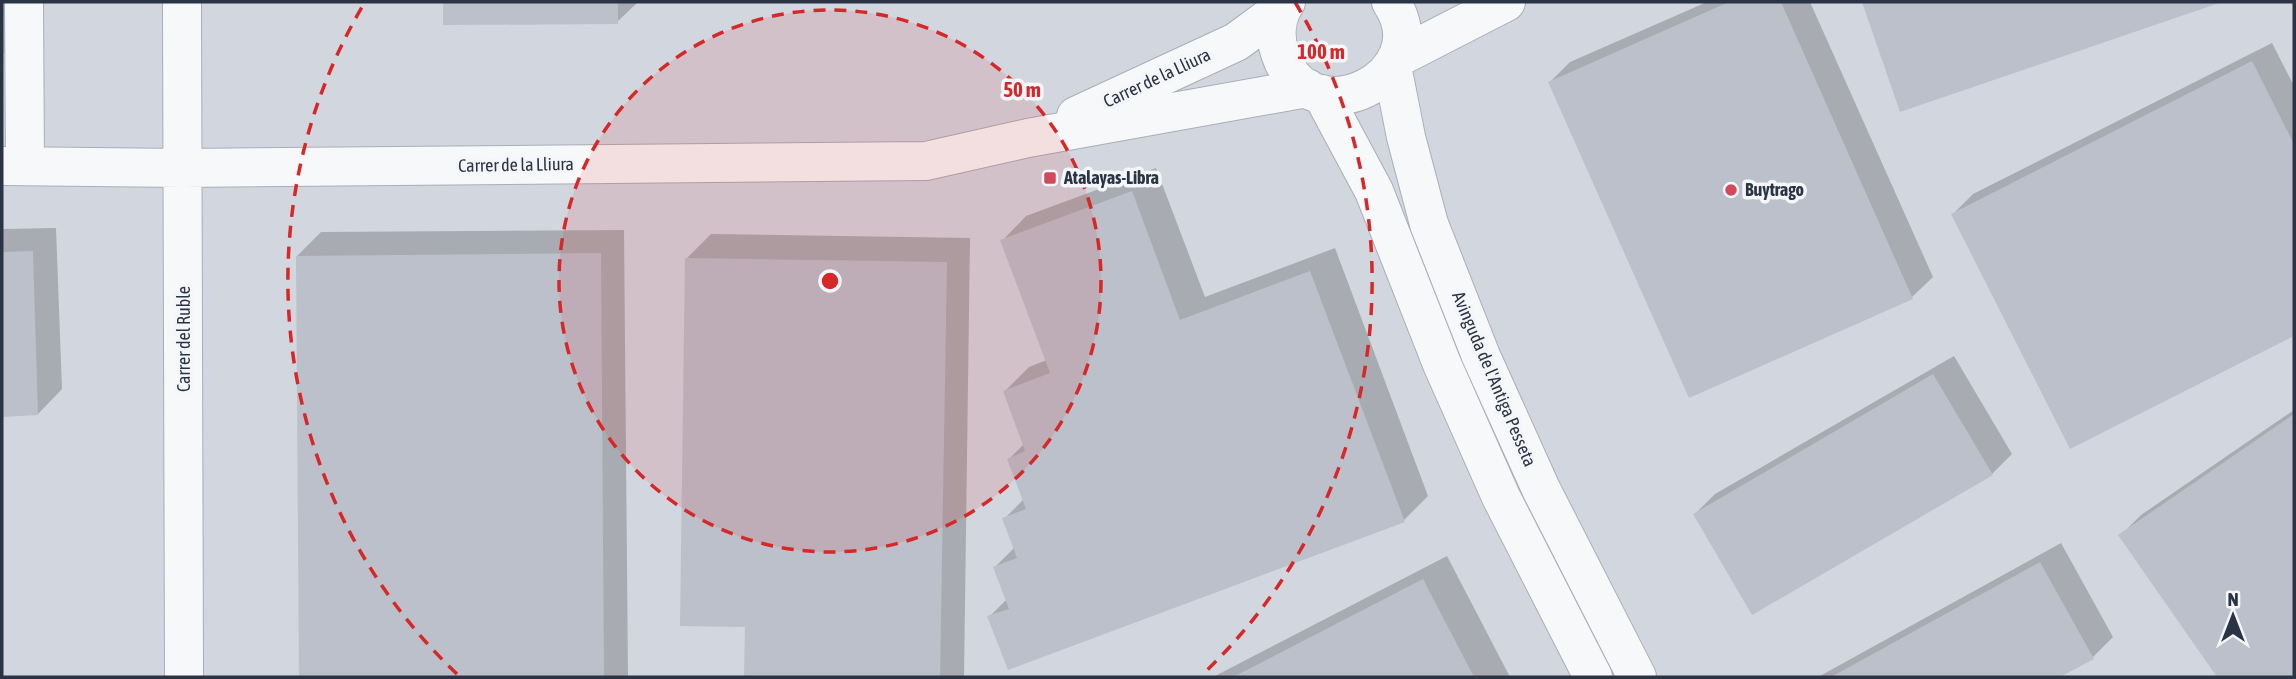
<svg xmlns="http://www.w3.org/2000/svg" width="2296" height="679" font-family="'Asap Condensed',sans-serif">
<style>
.built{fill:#d2d6de}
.shadow{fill:#0003}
.building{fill:#bbc0ca}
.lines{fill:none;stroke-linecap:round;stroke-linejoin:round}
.minor-casing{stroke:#a9aeb7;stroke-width:40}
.minor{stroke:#f7f8fa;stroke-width:38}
.ring{fill:none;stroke:#d62828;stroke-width:3.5;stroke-dasharray:12 9}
.poi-dot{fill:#d1495b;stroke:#f4f6f9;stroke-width:2.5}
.labels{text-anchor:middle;stroke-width:7;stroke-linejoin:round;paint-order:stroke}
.street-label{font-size:18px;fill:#2b3445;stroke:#f4f6f9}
.poi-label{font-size:18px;font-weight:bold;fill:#2b3445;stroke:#f4f6f9;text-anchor:start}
.centre{fill:#d62828;stroke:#f4f6f9;stroke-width:3.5}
.ring-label{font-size:21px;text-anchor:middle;font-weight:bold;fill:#d62828;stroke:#f4f6f9;stroke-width:7;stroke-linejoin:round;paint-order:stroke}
</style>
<rect width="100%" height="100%" fill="#e4e7ec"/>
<path class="built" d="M2 2H2294V677H2Z"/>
<path class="shadow" d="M444 2H638L617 22 444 23Z
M1707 2H1810L1933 277 1912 297 1690 396 1550 82 1570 62Z
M1864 2H2218L1901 110Z
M2272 43 2294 86V334L2071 447 1953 214 1973 194Z
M1156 168 1205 297 1335 248 1428 496 1404 520 989 617 1007 599 995 567 1015 547 1004 519 1024 499 1009 459 1024 444 1005 391 1029 367 1047 360 1002 241 1026 216Z
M56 228 62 389 38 414 2 415V229Z
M624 230 628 677H301L297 256 321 232Z
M711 234 970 238 964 677H745L746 625 687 258Z
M1954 356 2012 454 1992 474 1695 514 1715 494Z
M2294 410V677H2219L2121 535 2141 515Z
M2061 543 2113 637 2093 657 2056 677H1818Z
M1447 556 1510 677H1213Z"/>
<path class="building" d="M2 2H12V53H2Z
M443 2H618V24L443 25Z
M1729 2H1781L1913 299 1689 398 1548 82Z
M1862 2H2222L1900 112Z
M2252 61 2294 144V336L2070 449 1951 214Z
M1132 191 1180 320 1310 271 1405 522 1008 670 987 616 1009 609 993 567 1017 558 1002 518 1026 509 1007 459 1025 451 1003 391 1050 373 1000 240Z
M33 251 38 415 2 417V252Z
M601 253 604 677H299L296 256Z
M685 258 947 262 940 677H744L745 627 680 626Z
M1933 374 1993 475 1752 615 1693 514Z
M2294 414V677H2217L2118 535Z
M2040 562 2094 659 2060 677H1831Z
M1423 579 1474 677H1233Z"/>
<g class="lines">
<defs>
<path id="minor" d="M24 2 25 165
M182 2 184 677
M1286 2C1276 17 1274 36 1280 53 1308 142 1441 76 1391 2
M1397 58 1506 2
M1392 66 1406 137 1429 224 1481 356 1541 489 1637 677
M1322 94 1374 191 1442 364 1501 497 1593 677
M1076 116 1236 42 1281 9
M2 166 183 168 926 161 1028 138 1307 88"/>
</defs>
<use href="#minor" class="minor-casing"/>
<use href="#minor" class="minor"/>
</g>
<circle cx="830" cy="281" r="271" fill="#d62828" fill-opacity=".12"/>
<g class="ring">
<circle cx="830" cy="281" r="271"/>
<path d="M457 674A542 542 0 0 1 365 2M1295 2A542 542 0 0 1 1203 674"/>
</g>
<g class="poi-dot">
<rect x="1043" y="171" width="14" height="14" rx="3.5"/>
<circle cx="1731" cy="190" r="7"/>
</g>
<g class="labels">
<g class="street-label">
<text transform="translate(1157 78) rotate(-25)" y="6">Carrer de la Lliura</text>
<text transform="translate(516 165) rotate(-1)" y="6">Carrer de la Lliura</text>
<text transform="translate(184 339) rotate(-90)" y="6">Carrer del Ruble</text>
<text transform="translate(1494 379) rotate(67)" y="6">Avinguda de l'Antiga Pesseta</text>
</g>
<g class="poi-label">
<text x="1064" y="184">Atalayas-Libra</text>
<text x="1745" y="196">Buytrago</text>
</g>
</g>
<circle cx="830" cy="281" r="10" class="centre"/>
<g class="ring-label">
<text x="1321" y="59">100 m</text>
<text x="1022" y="97">50 m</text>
</g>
<rect width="2296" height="679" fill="none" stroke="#2b3445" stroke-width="7"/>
<g transform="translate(2233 616)" stroke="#f4f6f9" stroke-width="5" paint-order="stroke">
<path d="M0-5L12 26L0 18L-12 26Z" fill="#2b3445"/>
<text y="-10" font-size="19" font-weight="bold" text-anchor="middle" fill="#2b3445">N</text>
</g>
</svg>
